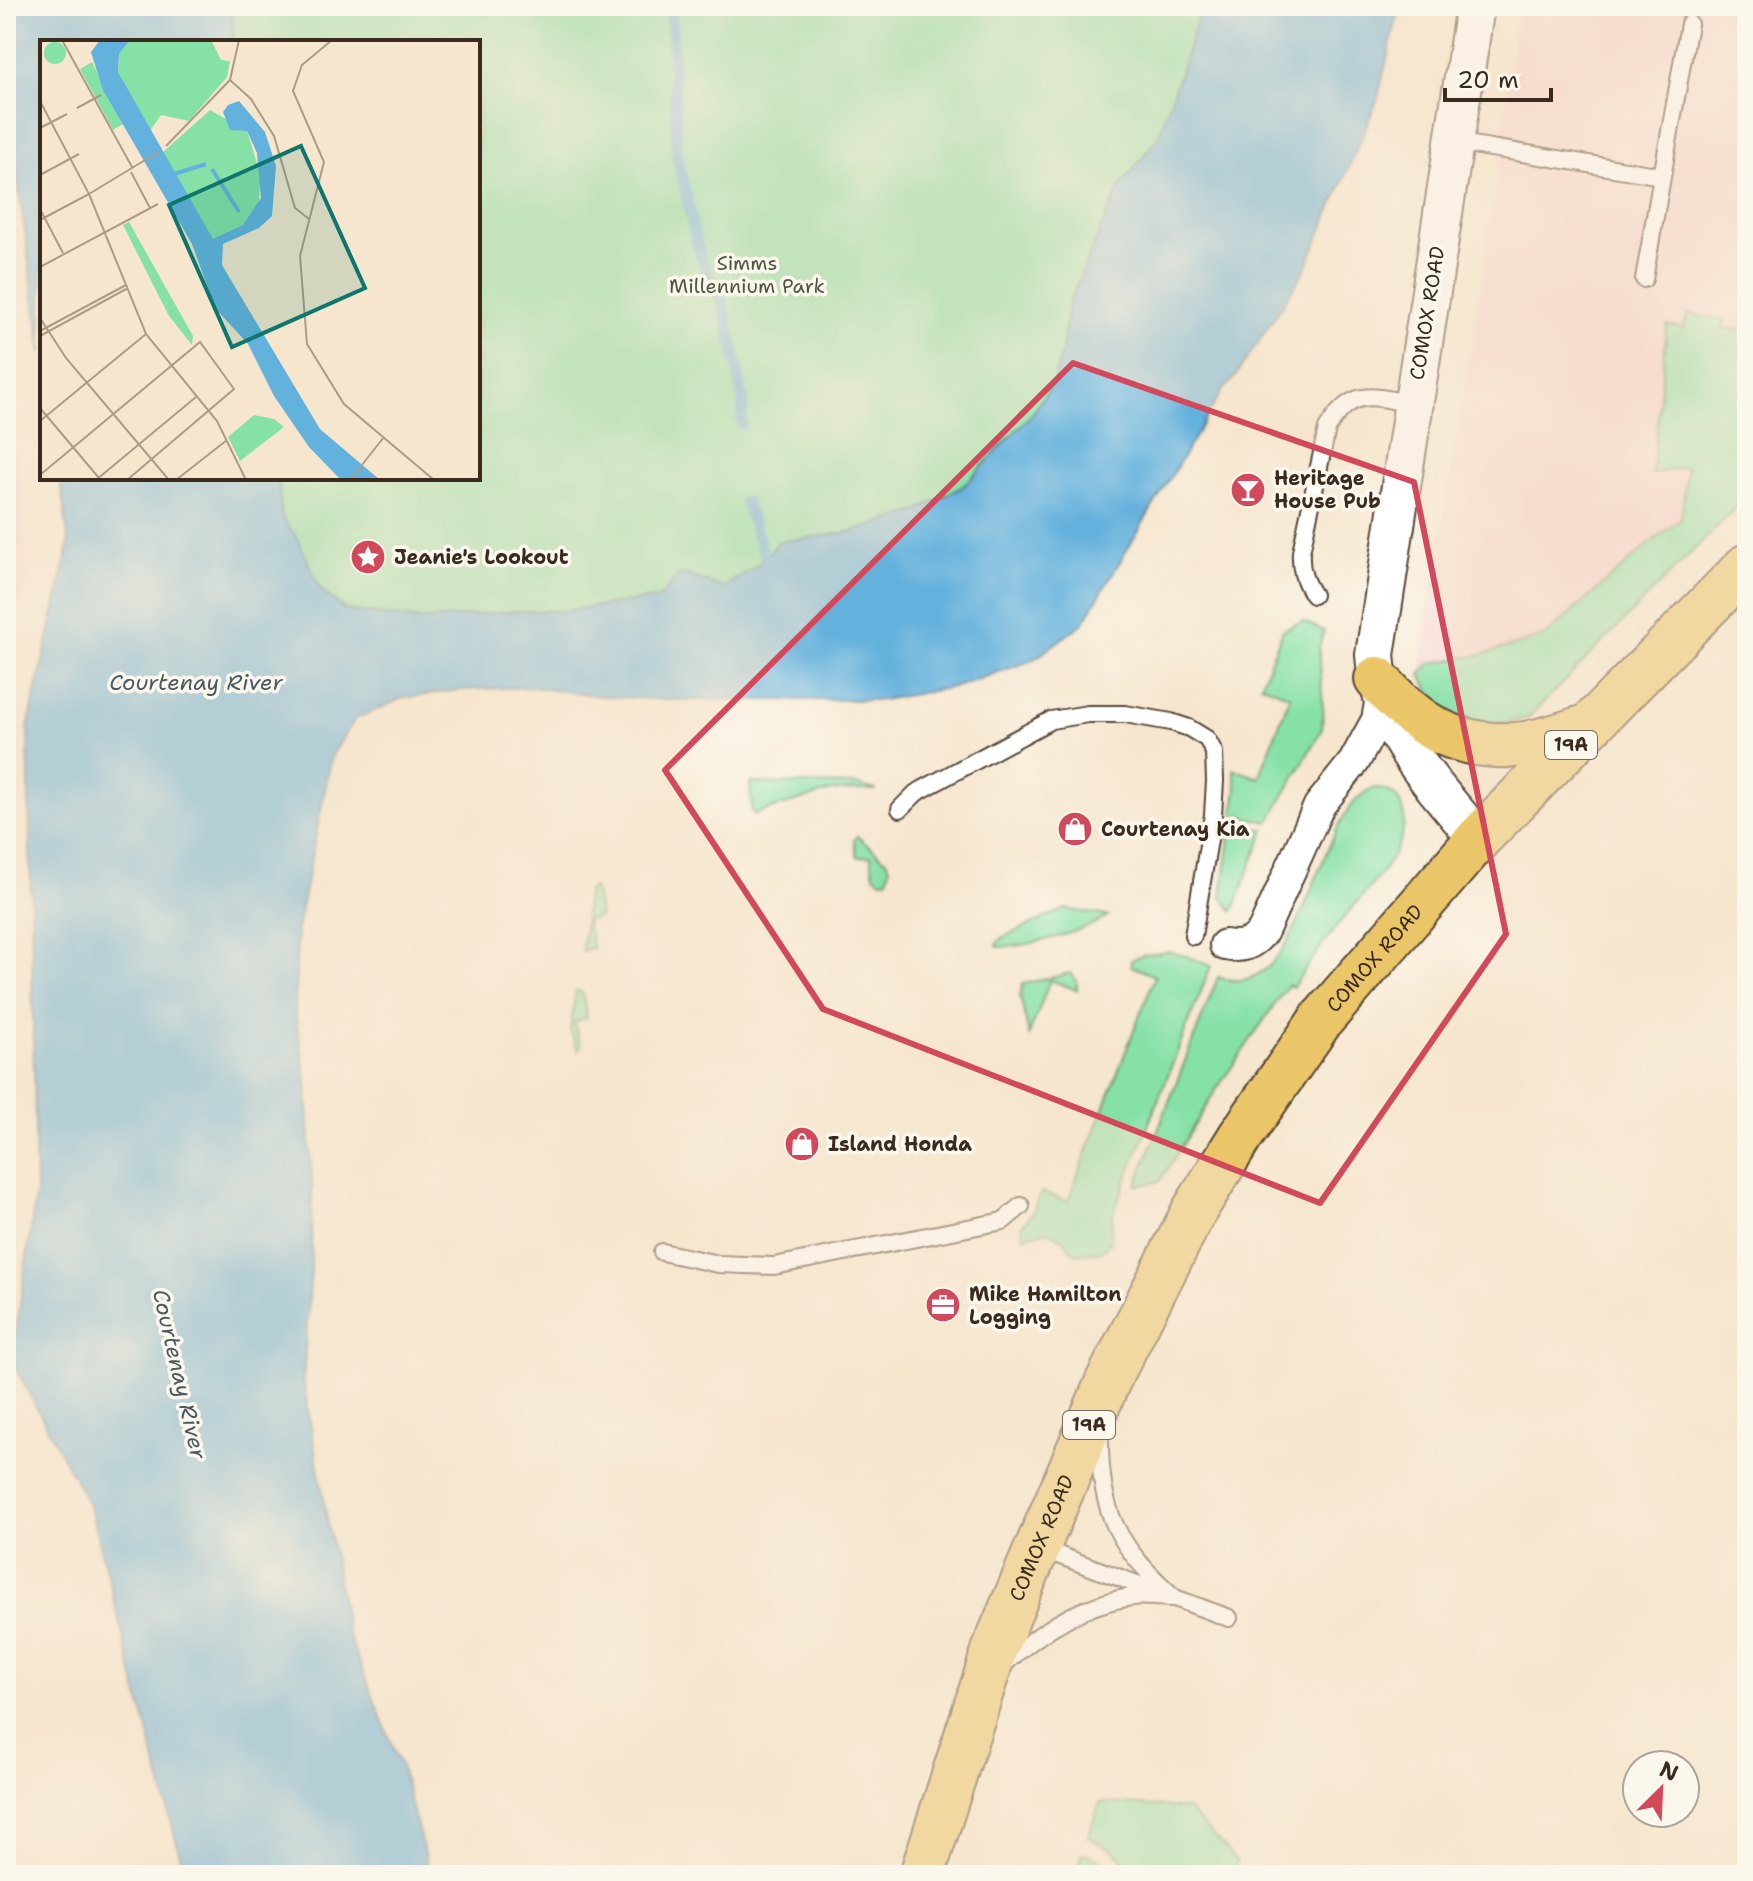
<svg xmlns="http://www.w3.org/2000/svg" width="1753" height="1881" font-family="'Shantell Sans',sans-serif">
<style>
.built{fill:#f7d0cf}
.green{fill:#86e1a7;stroke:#608662;stroke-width:2}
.water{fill:#63b1dd;stroke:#4f6e7e;stroke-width:2}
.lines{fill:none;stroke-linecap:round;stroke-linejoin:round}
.stream{stroke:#63b1dd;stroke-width:11}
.service-casing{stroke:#574638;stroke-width:20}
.minor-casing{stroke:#574638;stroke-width:34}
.tertiary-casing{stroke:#574638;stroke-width:42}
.primary-casing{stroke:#574638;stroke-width:48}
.service{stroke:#fff;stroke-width:16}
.minor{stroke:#fff;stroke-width:30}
.tertiary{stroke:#fff;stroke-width:38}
.primary{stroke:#ebc669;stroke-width:44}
.marked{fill:none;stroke:#d1495b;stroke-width:6;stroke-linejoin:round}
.labels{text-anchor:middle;stroke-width:7;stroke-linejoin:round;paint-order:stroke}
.shield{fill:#fbf7ec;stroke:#75685c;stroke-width:2}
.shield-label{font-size:18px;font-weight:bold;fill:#3b2a1e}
.park-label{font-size:20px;fill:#4e5840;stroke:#fbf7ec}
.street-label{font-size:20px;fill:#3b2a1e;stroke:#fbf7ec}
.poi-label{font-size:20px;font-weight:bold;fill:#3b2a1e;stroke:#fbf7ec;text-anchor:start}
.water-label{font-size:22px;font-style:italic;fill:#495961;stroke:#fbf7ec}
.inset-river{fill:none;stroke:#63b1dd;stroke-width:4}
.inset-road{fill:none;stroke:#ab9b88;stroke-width:2}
.view{fill:#0f766e;fill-opacity:0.15;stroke:#0f766e;stroke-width:4}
.inset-edge{fill:none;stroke:#3b2a1e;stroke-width:4}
</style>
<rect width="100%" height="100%" fill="#fbf7ec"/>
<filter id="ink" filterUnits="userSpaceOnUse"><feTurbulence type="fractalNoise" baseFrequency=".0125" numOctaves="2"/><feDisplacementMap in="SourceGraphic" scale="16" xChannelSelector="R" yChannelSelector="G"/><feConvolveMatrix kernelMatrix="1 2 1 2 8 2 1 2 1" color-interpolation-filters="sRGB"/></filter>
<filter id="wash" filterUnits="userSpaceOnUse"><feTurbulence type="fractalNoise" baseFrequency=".006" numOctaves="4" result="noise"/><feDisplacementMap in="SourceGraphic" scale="32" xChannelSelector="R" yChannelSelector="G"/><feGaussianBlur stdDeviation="1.8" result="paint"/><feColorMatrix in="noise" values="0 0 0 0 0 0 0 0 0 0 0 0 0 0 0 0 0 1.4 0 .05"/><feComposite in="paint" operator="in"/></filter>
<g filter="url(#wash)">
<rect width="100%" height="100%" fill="#f6e6ce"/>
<path class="built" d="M1518 6H1747V496L1528 718 1448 710 1435 701 1421 675 1426 616 1437 563 1491 219Z
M6 364 29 579 6 635Z"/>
<path class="green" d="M231 6H1202L1159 136 1120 187 1089 256 1068 306 1062 351 1054 380 1034 412 963 486 917 511 851 532 778 542 766 559 723 588 685 574 672 582 661 598 563 611H519L423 620 345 610 320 589 282 518 278 478H478V42H234Z
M1687 314 1724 320 1723 328 1747 330V496L1528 718C1481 732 1443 722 1421 675L1431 663 1481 655 1545 636 1649 544 1681 519 1687 467 1652 474 1667 325 1684 328Z
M1302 621 1324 631 1319 647 1323 709 1322 729 1269 822 1233 814 1237 790 1234 769 1259 778 1290 696 1261 684 1283 630Z
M750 783 856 785 877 790 832 791 754 814 752 812Z
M1375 788C1386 789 1395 793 1400 803 1420 843 1359 897 1337 926 1322 945 1307 966 1293 987L1288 985 1218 1087 1160 1181 1136 1186 1218 977C1308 1009 1313 805 1375 788Z
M1232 822 1265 830 1233 911 1222 897Z
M857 836 888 862 890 869 887 879 880 880 874 875 871 856 858 857 854 840Z
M592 888 594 889 600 917 586 920 593 948 582 951 587 892Z
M1065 909 1108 916C1089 931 1022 948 998 947L996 945 1001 938Z
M1168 952 1183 955 1211 966 1112 1217 1111 1242 1102 1251 1075 1254 1065 1241 1049 1231 1024 1236 1022 1225 1033 1212 1041 1192 1068 1201 1155 976 1131 966V960L1144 955Z
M1070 973 1077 981V990L1050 980 1029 1035 1020 996 1023 984Z
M576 990 582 992 587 1018 574 1022 581 1047 578 1050 570 1030Z
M1100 1802 1188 1809 1237 1861 1234 1875H1170L1172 1867 1132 1868 1112 1850 1088 1837Z
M1082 1853 1107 1863 1122 1875H1076Z"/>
<path class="water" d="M6 6H231L234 42H42V353L6 97Z
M1202 6H1400L1377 101 1306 268 1261 338 1232 381 1224 388 1083 623 1033 660 959 686 882 700H668L600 696 530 687 459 690 403 698 355 719 332 755 297 929 295 1013 307 1082 312 1184 311 1270 303 1381 347 1632 401 1767 430 1875H185L90 1508 12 1361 36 1192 28 728 69 545 60 478H278L282 518 299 541 320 589 345 610 423 620 519 611H563L660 598 677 576 685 574 723 588 766 559 778 542 851 532 917 511 964 486 1034 412 1054 380 1062 351 1068 306 1089 256 1120 187 1159 136Z"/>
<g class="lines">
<path class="stream" d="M671 6 677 154 697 245 707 275 723 304 734 350 743 400 742 424
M745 502 766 559"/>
</g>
</g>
<g filter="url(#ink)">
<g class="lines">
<defs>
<path id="service" d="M1454 142 1662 176
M1644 279 1689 24
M1313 595C1304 581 1300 569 1301 552L1327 429C1352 387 1371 396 1413 404
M900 809 916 793 1051 720 1088 714H1125L1171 722 1189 728 1207 739 1214 752 1215 781 1213 815 1193 936
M662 1252 718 1264 774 1266 1003 1221 1021 1206
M1100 1437C1099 1514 1119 1548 1175 1598
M1039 1548 1229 1618
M1001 1667C1037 1633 1081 1604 1131 1597 1145 1595 1161 1598 1175 1598"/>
<path id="minor" d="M1225 945C1242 948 1252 945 1263 931L1319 806 1354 762 1377 720 1381 698"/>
<path id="tertiary" d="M1475 6 1375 655C1381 734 1431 781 1478 839"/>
<g id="primary">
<path d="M1377 679C1416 724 1452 748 1515 745 1538 744 1564 733 1587 727"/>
<path id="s1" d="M922 1875 996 1645 1108 1381 1194 1211 1240 1137 1321 1020 1478 839 1747 566"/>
</g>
</defs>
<use href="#service" class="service-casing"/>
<use href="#minor" class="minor-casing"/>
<use href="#tertiary" class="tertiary-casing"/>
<use href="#primary" class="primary-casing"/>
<use href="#service" class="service"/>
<use href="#minor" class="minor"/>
<use href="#tertiary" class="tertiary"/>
<use href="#primary" class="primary"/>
</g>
</g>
<path d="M0 0H1753V1881H0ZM1073 363 1414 482 1506 934 1320 1203 823 1009 665 770Z" fill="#f6e6ce" fill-opacity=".55" fill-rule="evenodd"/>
<path class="marked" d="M1073 363 1414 482 1506 934 1320 1203 823 1009 665 770Z"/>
<defs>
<symbol id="bar-disc" viewBox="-11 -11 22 22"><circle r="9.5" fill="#d1495b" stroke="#fbf7ec"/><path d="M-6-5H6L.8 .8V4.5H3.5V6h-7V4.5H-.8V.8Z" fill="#fff"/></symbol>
<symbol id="sight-disc" viewBox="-11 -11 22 22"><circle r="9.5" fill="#d1495b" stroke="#fbf7ec"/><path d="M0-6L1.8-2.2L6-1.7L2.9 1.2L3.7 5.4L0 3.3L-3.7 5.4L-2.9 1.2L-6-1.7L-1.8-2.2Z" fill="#fff"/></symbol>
<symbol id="shop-disc" viewBox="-11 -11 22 22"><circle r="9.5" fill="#d1495b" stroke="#fbf7ec"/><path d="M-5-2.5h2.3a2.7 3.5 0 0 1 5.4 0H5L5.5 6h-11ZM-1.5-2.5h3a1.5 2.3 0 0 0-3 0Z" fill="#fff"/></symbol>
<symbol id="office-disc" viewBox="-11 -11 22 22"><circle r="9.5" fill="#d1495b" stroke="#fbf7ec"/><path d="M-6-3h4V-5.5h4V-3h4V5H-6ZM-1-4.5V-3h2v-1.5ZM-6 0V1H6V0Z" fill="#fff"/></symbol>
</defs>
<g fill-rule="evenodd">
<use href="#bar-disc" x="1228" y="470" width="40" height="40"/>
<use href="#sight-disc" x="348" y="537" width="40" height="40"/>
<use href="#shop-disc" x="1055" y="809" width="40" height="40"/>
<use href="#shop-disc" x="782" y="1124" width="40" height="40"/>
<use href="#office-disc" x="923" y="1285" width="40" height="40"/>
</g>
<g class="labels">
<g class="shield">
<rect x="1545" y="731" width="52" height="28" rx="6"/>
<rect x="1063" y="1411" width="52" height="28" rx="6"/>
</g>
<g class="shield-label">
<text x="1571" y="751">19A</text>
<text x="1089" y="1431">19A</text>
</g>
<g class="park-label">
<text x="747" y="270">Simms<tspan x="747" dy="23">Millennium Park</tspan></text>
</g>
<g class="street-label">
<text transform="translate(1427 313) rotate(-81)" y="7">COMOX ROAD</text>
<text dy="7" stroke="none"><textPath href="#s1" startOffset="1030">COMOX ROAD</textPath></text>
<text dy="7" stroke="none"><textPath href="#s1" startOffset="358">COMOX ROAD</textPath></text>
</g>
<g class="poi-label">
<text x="1274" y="485">Heritage<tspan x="1274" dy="23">House Pub</tspan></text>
<text x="394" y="564">Jeanie's Lookout</text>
<text x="1101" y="836">Courtenay Kia</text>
<text x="828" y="1151">Island Honda</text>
<text x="969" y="1301">Mike Hamilton<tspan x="969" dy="23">Logging</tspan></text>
</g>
<g class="water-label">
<text x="196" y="690">Courtenay River</text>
<text transform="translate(180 1374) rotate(77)" y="8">Courtenay River</text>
</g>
</g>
<g transform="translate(40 40)">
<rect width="440" height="440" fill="#f6e6ce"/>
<path d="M90 0H171L181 20 190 21 187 37 149 81 121 75 110 91 78 32 79 14ZM4 13a11 11 0 1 1 22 0a11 11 0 1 1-22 0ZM52 22 83 84 73 90 40 29ZM170 70 207 91 221 136 218 169 203 185 175 200 167 195 122 113ZM89 182 153 296 152 305 129 276 83 185ZM214 375 234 379 244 387 200 421 188 397Z" fill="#86e1a7"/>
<path d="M60 0H90L79 14 78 32 173 199 203 185 221 158 217 113 207 91 190 90 183 72 188 65 199 61 225 92 236 126 232 176 219 188 183 204 182 225 280 389 340 440H301L269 407 234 356 208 304 175 268 152 204 63 50 51 12Z" fill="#63b1dd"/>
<path class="inset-river" d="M172 129 199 172M134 134 166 124"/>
<path class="inset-road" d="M22 0 92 127M292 0 262 25 253 51 284 122 260 216 267 304 304 364 394 440M190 40 211 59 234 96 255 168 269 179M0 61 49 154 0 180M37 68 61 55M0 88 27 74M126 106 190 40 199 0M91 132 110 168M0 135 39 114M49 154 106 294 177 381 206 440M49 154 120 111M0 169 23 213M0 227 118 164M0 278 26 318 129 440M0 291 86 245M0 296 88 248M0 368 59 438M0 381 106 294M0 435 160 302 194 349 87 440M56 440 156 357M136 440 187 400M310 440 344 397"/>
<path class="view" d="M261 106 325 248 192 307 129 165Z"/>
<rect width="440" height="440" class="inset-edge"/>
</g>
<rect width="1753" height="1881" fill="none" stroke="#fbf7ec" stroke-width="32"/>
<g transform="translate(1661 1789) rotate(24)"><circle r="38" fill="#fbf7ec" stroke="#aea59a" stroke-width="2"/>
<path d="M0-6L14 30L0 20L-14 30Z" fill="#d1495b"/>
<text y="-12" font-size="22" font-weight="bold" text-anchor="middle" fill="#3b2a1e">N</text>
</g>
<path d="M1445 88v12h106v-12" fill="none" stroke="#3b2a1e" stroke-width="4"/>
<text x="1457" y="88" font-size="24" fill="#3b2a1e" stroke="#fbf7ec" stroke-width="6" paint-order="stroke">20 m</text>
</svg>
